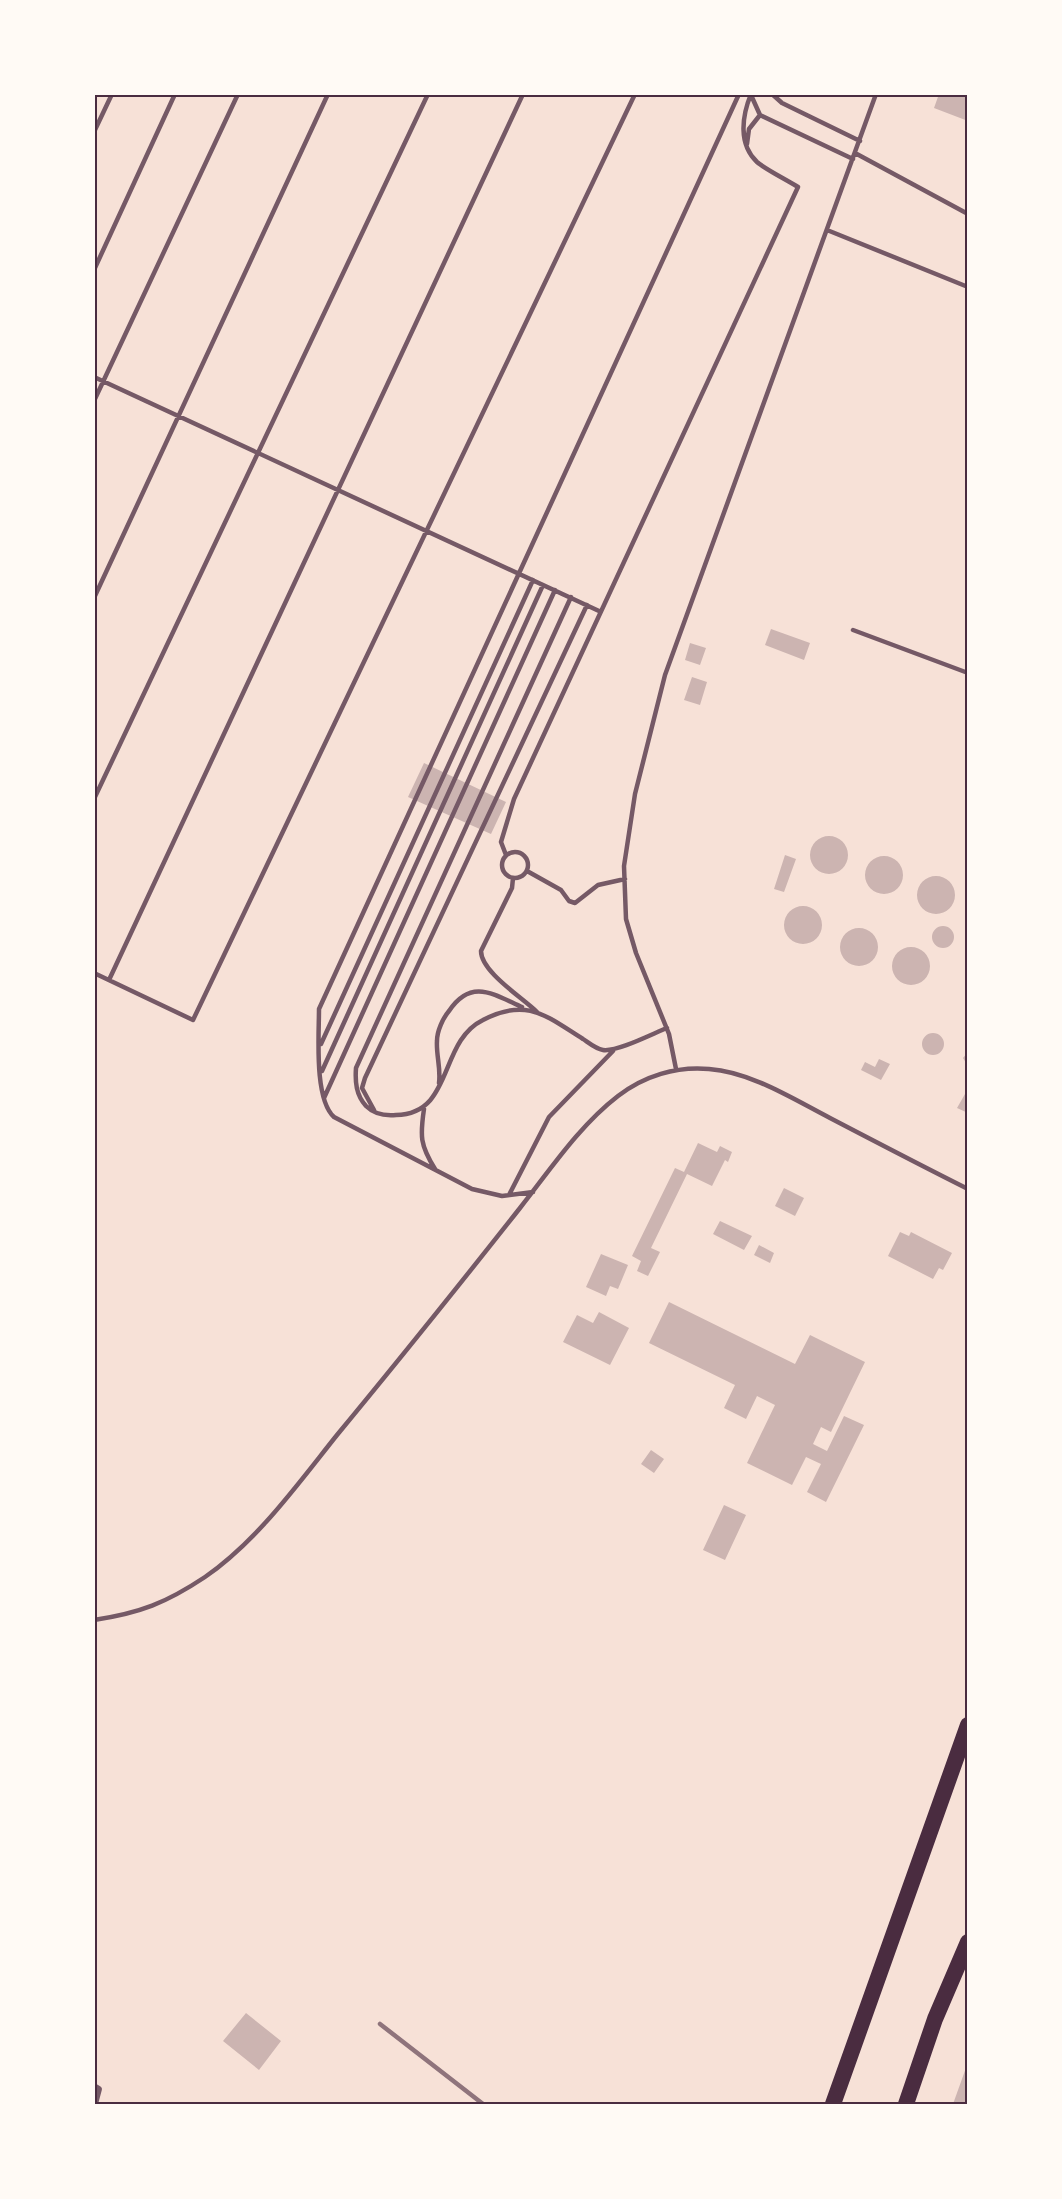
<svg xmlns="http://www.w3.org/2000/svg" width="1062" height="2199" font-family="'Sofia Sans Condensed',sans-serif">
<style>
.building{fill:#ccb4b1}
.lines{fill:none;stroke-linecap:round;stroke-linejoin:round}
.service{stroke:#755966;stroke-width:4.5}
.minor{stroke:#755966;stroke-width:6}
.trunk{stroke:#4a2c40;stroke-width:16}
.rail{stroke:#8f747c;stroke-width:4.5}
.neatline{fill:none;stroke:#4a2c40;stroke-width:2}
</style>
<rect width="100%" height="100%" fill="#f7e1d7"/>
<path class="building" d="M939 94H968V121L934 108Z
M771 629 810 643 804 660 765 645Z
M690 643 706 648 700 665 685 660Z
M692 677 707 682 700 705 684 700Z
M424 763 506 802 491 834 408 797Z
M810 855a19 19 0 1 1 38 0a19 19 0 1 1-38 0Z
M785 855 796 859 784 892 774 889Z
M865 875a19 19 0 1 1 38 0a19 19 0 1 1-38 0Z
M917 895a19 19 0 1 1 38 0a19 19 0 1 1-38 0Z
M784 925a19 19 0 1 1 38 0a19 19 0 1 1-38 0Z
M932 937a11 11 0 1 1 22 0a11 11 0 1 1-22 0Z
M840 947a19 19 0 1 1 38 0a19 19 0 1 1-38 0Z
M892 966a19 19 0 1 1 38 0a19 19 0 1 1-38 0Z
M922 1044a11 11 0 1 1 22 0a11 11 0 1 1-22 0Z
M968 1052V1066L963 1058Z
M879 1059 890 1064 881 1080 861 1070 865 1062 875 1067Z
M965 1094 968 1095V1113L957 1108Z
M698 1143 717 1152 720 1146 732 1152 728 1162 725 1160 712 1186 687 1174 651 1248 660 1252 648 1276 637 1271 641 1261 632 1256 675 1168 684 1172Z
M784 1188 804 1198 795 1216 775 1206Z
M720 1221 752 1236 744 1250 713 1234Z
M900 1232 909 1236 911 1232 952 1253 943 1270 939 1268 933 1279 888 1256Z
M759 1245 774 1253 770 1263 754 1255Z
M601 1254 628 1265 618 1289 610 1286 606 1296 586 1287Z
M669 1302 795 1364 810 1335 865 1362 831 1432 821 1427 813 1444 827 1451 844 1416 864 1425 826 1502 807 1492 821 1464 806 1457 792 1485 747 1463 775 1405 757 1396 746 1419 724 1408 735 1385 649 1343Z
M599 1312 629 1328 610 1365 563 1342 577 1315 593 1323Z
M651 1450 664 1459 654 1473 641 1464Z
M724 1505 746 1515 725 1560 703 1550Z
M246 2013 281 2041 259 2070 223 2041Z
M967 2065 968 2104H953Z"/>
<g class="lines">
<path class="service" d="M772 94 782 103 860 141
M751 95 760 115 853 159
M94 132 112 94
M747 144 749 129 760 115
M855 153 968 214
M827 230 968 287
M94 270 175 94
M94 377 599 611
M94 401 238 94
M571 597 356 1068C355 1082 356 1095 366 1106 374 1114 385 1116 396 1115 454 1114 438 1042 483 1020 527 997 546 1016 583 1039 589 1043 596 1049 603 1050 617 1052 652 1034 667 1028
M94 598 328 94
M853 630 968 673
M94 799 428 94
M502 865a13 13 0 1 1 26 0a13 13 0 1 1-26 0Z
M506 855 501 842 514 799 798 187C787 180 765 169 757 162 738 144 742 116 751 94
M527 871 561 890 569 901 575 903 598 885 625 879
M513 878 512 888 481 951C481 972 523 998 537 1012
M94 973 193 1020 635 94
M109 980 523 94
M321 1044 533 580
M676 1069 669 1034 636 953 626 919 624 866 635 794 665 675 876 94
M322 1071 543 585
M439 1083C441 1068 436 1055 437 1041 437 1031 443 1018 449 1011 471 978 493 994 522 1007
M324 1098 555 590
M424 1109C420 1136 420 1145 435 1169
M374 1110 362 1088 365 1078 587 605
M533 1192 502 1196 472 1189 334 1117C314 1099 319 1035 319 1009L739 94
M509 1195 549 1117 613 1051
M94 1620C140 1613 166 1603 205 1577 258 1540 297 1485 337 1435 399 1360 460 1284 520 1208 550 1170 579 1126 618 1096 644 1076 676 1066 709 1069 751 1072 793 1099 830 1118 876 1142 922 1166 968 1189"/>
<path class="minor" d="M94 2086 99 2089 95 2104"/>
<path class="trunk" d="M833 2104 968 1725
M906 2104 935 2019 968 1942"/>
<path class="rail" d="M380 2024 483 2104"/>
</g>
<rect width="1062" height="2199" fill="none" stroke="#fffaf5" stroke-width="192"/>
<rect x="96" y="96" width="870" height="2007" class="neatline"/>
</svg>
